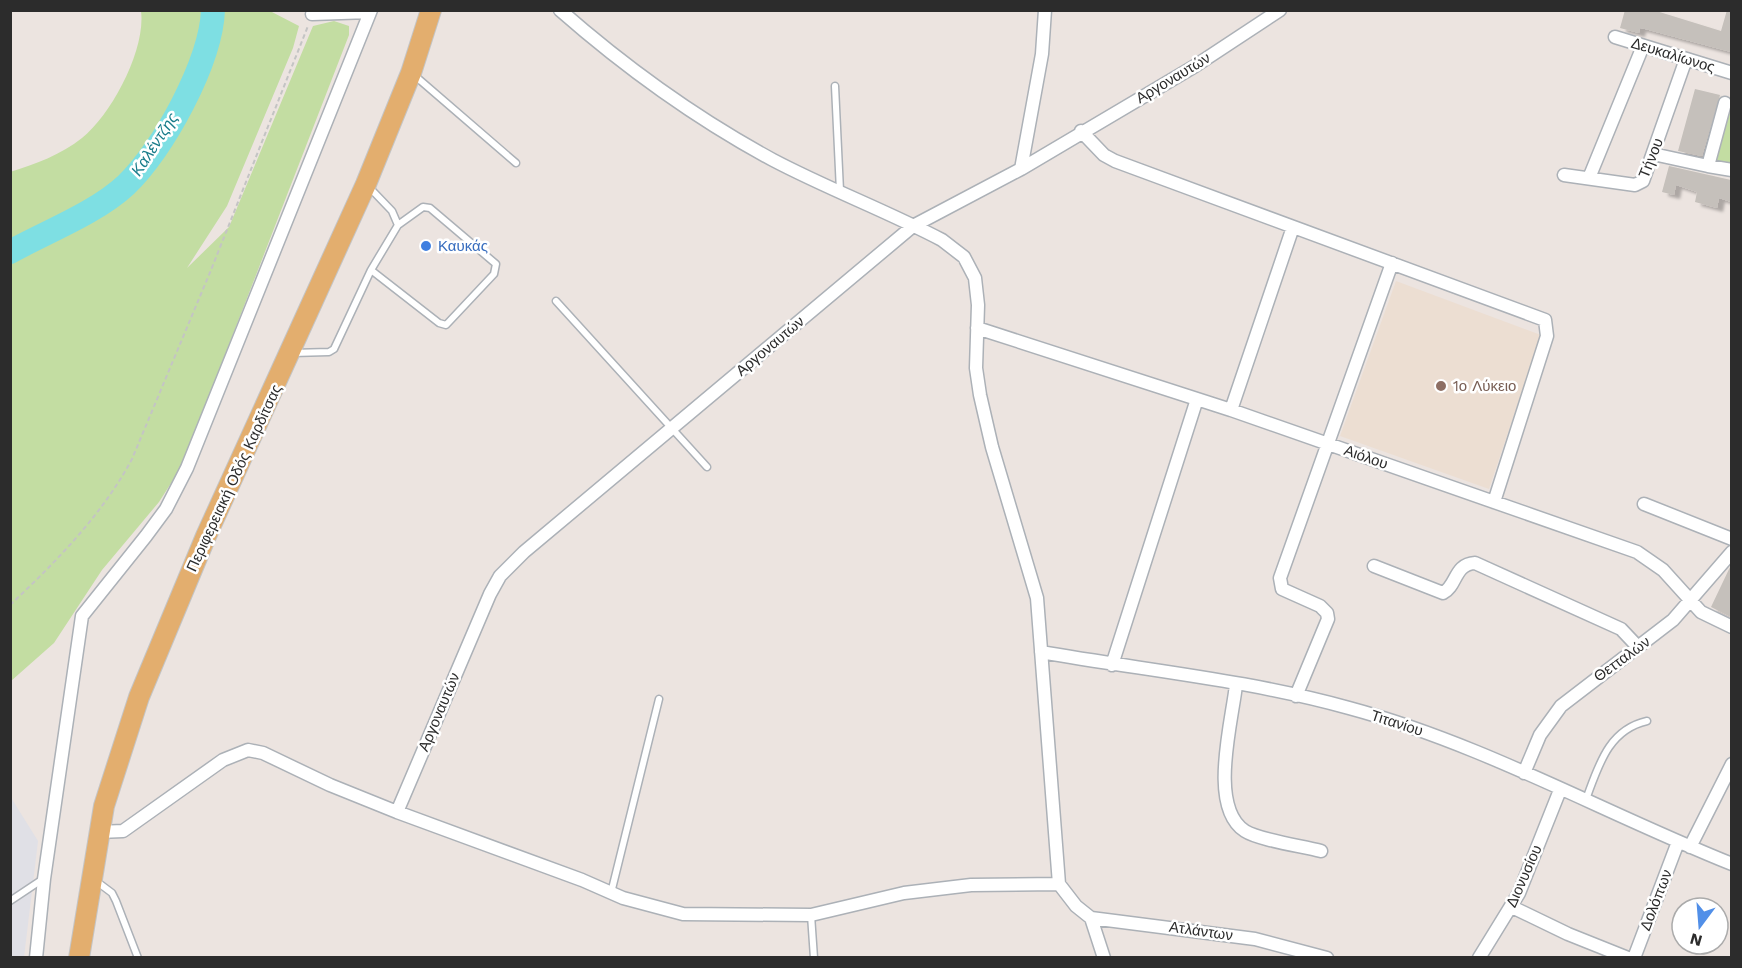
<svg xmlns="http://www.w3.org/2000/svg" width="1742" height="968" font-family="'Work Sans',sans-serif">
<style>
.industrial{fill:#e0e0e6}
.education{fill:#ecded2}
.green{fill:#c3dda2}
.lines{fill:none;stroke-linecap:round;stroke-linejoin:round}
.river{stroke:#7edfe3;stroke-width:24}
.building{fill:#c5c0bb;filter:url(#shadow)}
.service-casing{stroke:#acb1b7;stroke-width:9}
.minor-casing{stroke:#acb1b7;stroke-width:15}
.primary-casing{stroke:#c4c4c4;stroke-width:22}
.path{stroke:#c4c4c4;stroke-width:2;stroke-dasharray:4.5 3;stroke-linecap:butt}
.service{stroke:#fff;stroke-width:6}
.minor{stroke:#fff;stroke-width:12}
.primary{stroke:#e3ae6e;stroke-width:20}
.shop-dot{fill:#3f7fe0;stroke:#fff;stroke-width:2}
.education-dot{fill:#8d6e63;stroke:#fff;stroke-width:2}
.labels{text-anchor:middle;stroke-width:5;stroke-linejoin:round;paint-order:stroke}
.street-label{font-size:15px;fill:#2c2c2c;stroke:#fff}
.shop-label{font-size:15px;fill:#366cbe;stroke:#fff;text-anchor:start}
.education-label{font-size:15px;fill:#785e54;stroke:#fff;text-anchor:start}
.water-label{font-size:16px;font-style:italic;fill:#1a7d8b;stroke:#fff}
</style>
<defs>
<filter id="shadow"><feDropShadow dx="6" dy="4" stdDeviation="1.5" flood-color="#0004"/></filter>
</defs>
<rect width="100%" height="100%" fill="#ece4e0"/>
<path class="industrial" d="M10 796 38 841 24 957H11Z"/>
<path class="education" d="M1396 281 1541 335 1489 489 1340 436Z"/>
<path class="green" d="M141 11H270L299 26 293 48 227 206 187 268 229 227 313 26 334 21 349 26V35L182 466 159 502 102 570 54 643 11 681 10 172C35 164 61 155 82 138 112 114 146 49 141 11Z
M1731 106V166L1716 163Z"/>
<g class="lines">
<path class="river" d="M10 252C46 232 96 213 126 185 163 150 211 62 213 10"/>
</g>
<path class="building" d="M1625 10H1653L1721 31 1727 10H1731V52L1645 29 1640 28 1639 33 1620 28Z
M1695 89 1720 95 1702 156 1678 151Z
M1669 166 1731 180V202L1719 198 1717 208 1695 202 1697 192 1676 185 1674 195 1662 192Z
M1731 565V617L1711 607Z"/>
<g class="lines">
<defs>
<path id="service" d="M414 75 516 163
M835 86 840 191
M371 270 439 323 446 325 494 274 496 264 430 208 423 207 398 225
M556 301 707 467
M292 353 329 352 334 349 371 270 398 225 392 211 368 186
M1585 802C1598 768 1607 730 1647 721
M96 881 112 893 116 901 138 958
M611 893 659 699
M10 901 43 879
M811 915 814 958"/>
<path id="minor" d="M560 10C625 67 697 119 773 160 828 189 887 211 942 240L964 257 975 278 978 305 976 368 980 395 992 447 1037 598 1059 884 1076 906 1091 918 1255 939 1327 958
M312 14 370 12
M1615 37 1732 73
M1081 131 1104 155 1115 161 1545 320 1547 336 1494 502
M1653 154 1708 166 1725 103
M1708 166 1732 170
M1021 169 1042 54 1045 10
M1564 175 1635 185 1643 181 1686 59
M1589 178 1643 46
M977 328 1231 410 1637 552 1663 570 1701 612 1732 627
M1231 410 1293 227
M1644 504 1732 539
M1374 566 1443 593C1457 586 1454 564 1475 563L1621 629 1638 647
M1041 652C1143 670 1249 680 1349 708 1483 744 1604 813 1732 864
M1112 665 1197 399
M1236 685C1232 722 1208 807 1245 831 1259 840 1302 846 1321 851
M1296 696 1328 619 1327 613 1320 606 1282 589 1280 578 1392 263
M1524 773 1540 735 1561 706 1673 620 1732 552
M397 812 490 594 500 576 524 552 913 226 1021 169 1195 66 1280 10
M99 832 123 831 223 760 248 750 263 753 330 785 397 812 582 880 623 898 683 914 811 915 904 893 971 885 1059 884
M1690 847 1732 764
M1512 907 1568 934 1628 958
M1091 918 1104 958
M36 958 44 879 82 616 146 536 166 509 187 468 371 10
M1479 958 1519 893 1560 790
M1634 958 1678 842"/>
<path id="primary" d="M79 958 104 806 139 697 206 536 366 184 411 73 431 10"/>
</defs>
<use href="#service" class="service-casing"/>
<use href="#minor" class="minor-casing"/>
<use href="#primary" class="primary-casing"/>
<path class="path" d="M10 605C56 562 102 515 132 459L211 270 308 26"/>
<use href="#service" class="service"/>
<use href="#minor" class="minor"/>
<use href="#primary" class="primary"/>
</g>
<circle class="shop-dot" cx="426" cy="246" r="6"/>
<circle class="education-dot" cx="1441" cy="386" r="6"/>
<g class="labels">
<g class="street-label">
<text transform="translate(1673 55) rotate(17)" y="5">Δευκαλίωνος</text>
<text transform="translate(1173 78) rotate(-31)" y="5">Αργοναυτών</text>
<text transform="translate(1651 158) rotate(-68)" y="5">Τήνου</text>
<text transform="translate(770 346) rotate(-40)" y="5">Αργοναυτών</text>
<text transform="translate(1366 457) rotate(19)" y="5">Αιόλου</text>
<text transform="translate(234 478) rotate(-65)" y="5">Περιφερειακή Οδός Καρδίτσας</text>
<text transform="translate(1622 659) rotate(-36)" y="5">Θετταλών</text>
<text transform="translate(439 712) rotate(-67)" y="5">Αργοναυτών</text>
<text transform="translate(1397 723) rotate(18)" y="5">Τιτανίου</text>
<text transform="translate(1524 876) rotate(-66)" y="5">Διονυσίου</text>
<text transform="translate(1656 900) rotate(-69)" y="5">Δολόπων</text>
<text transform="translate(1201 931) rotate(8)" y="5">Ατλάντων</text>
</g>
<g class="shop-label">
<text x="438" y="251">Καυκάς</text>
</g>
<g class="education-label">
<text x="1453" y="391">1ο Λύκειο</text>
</g>
<g class="water-label">
<text transform="translate(154 144) rotate(-57)" y="6">Καλέντζης</text>
</g>
</g>
<rect width="1742" height="968" fill="none" stroke="#2c2c2c" stroke-width="24"/>
<g transform="translate(1700 926) rotate(196)"><circle r="28" fill="#ffffff" stroke="#ababab" stroke-width="1.5"/>
<path d="M0-4.5L10 22L0 15L-10 22Z" fill="#518fe8"/>
<text y="-9" font-size="16" font-weight="bold" text-anchor="middle" fill="#2c2c2c">N</text>
</g>
</svg>
